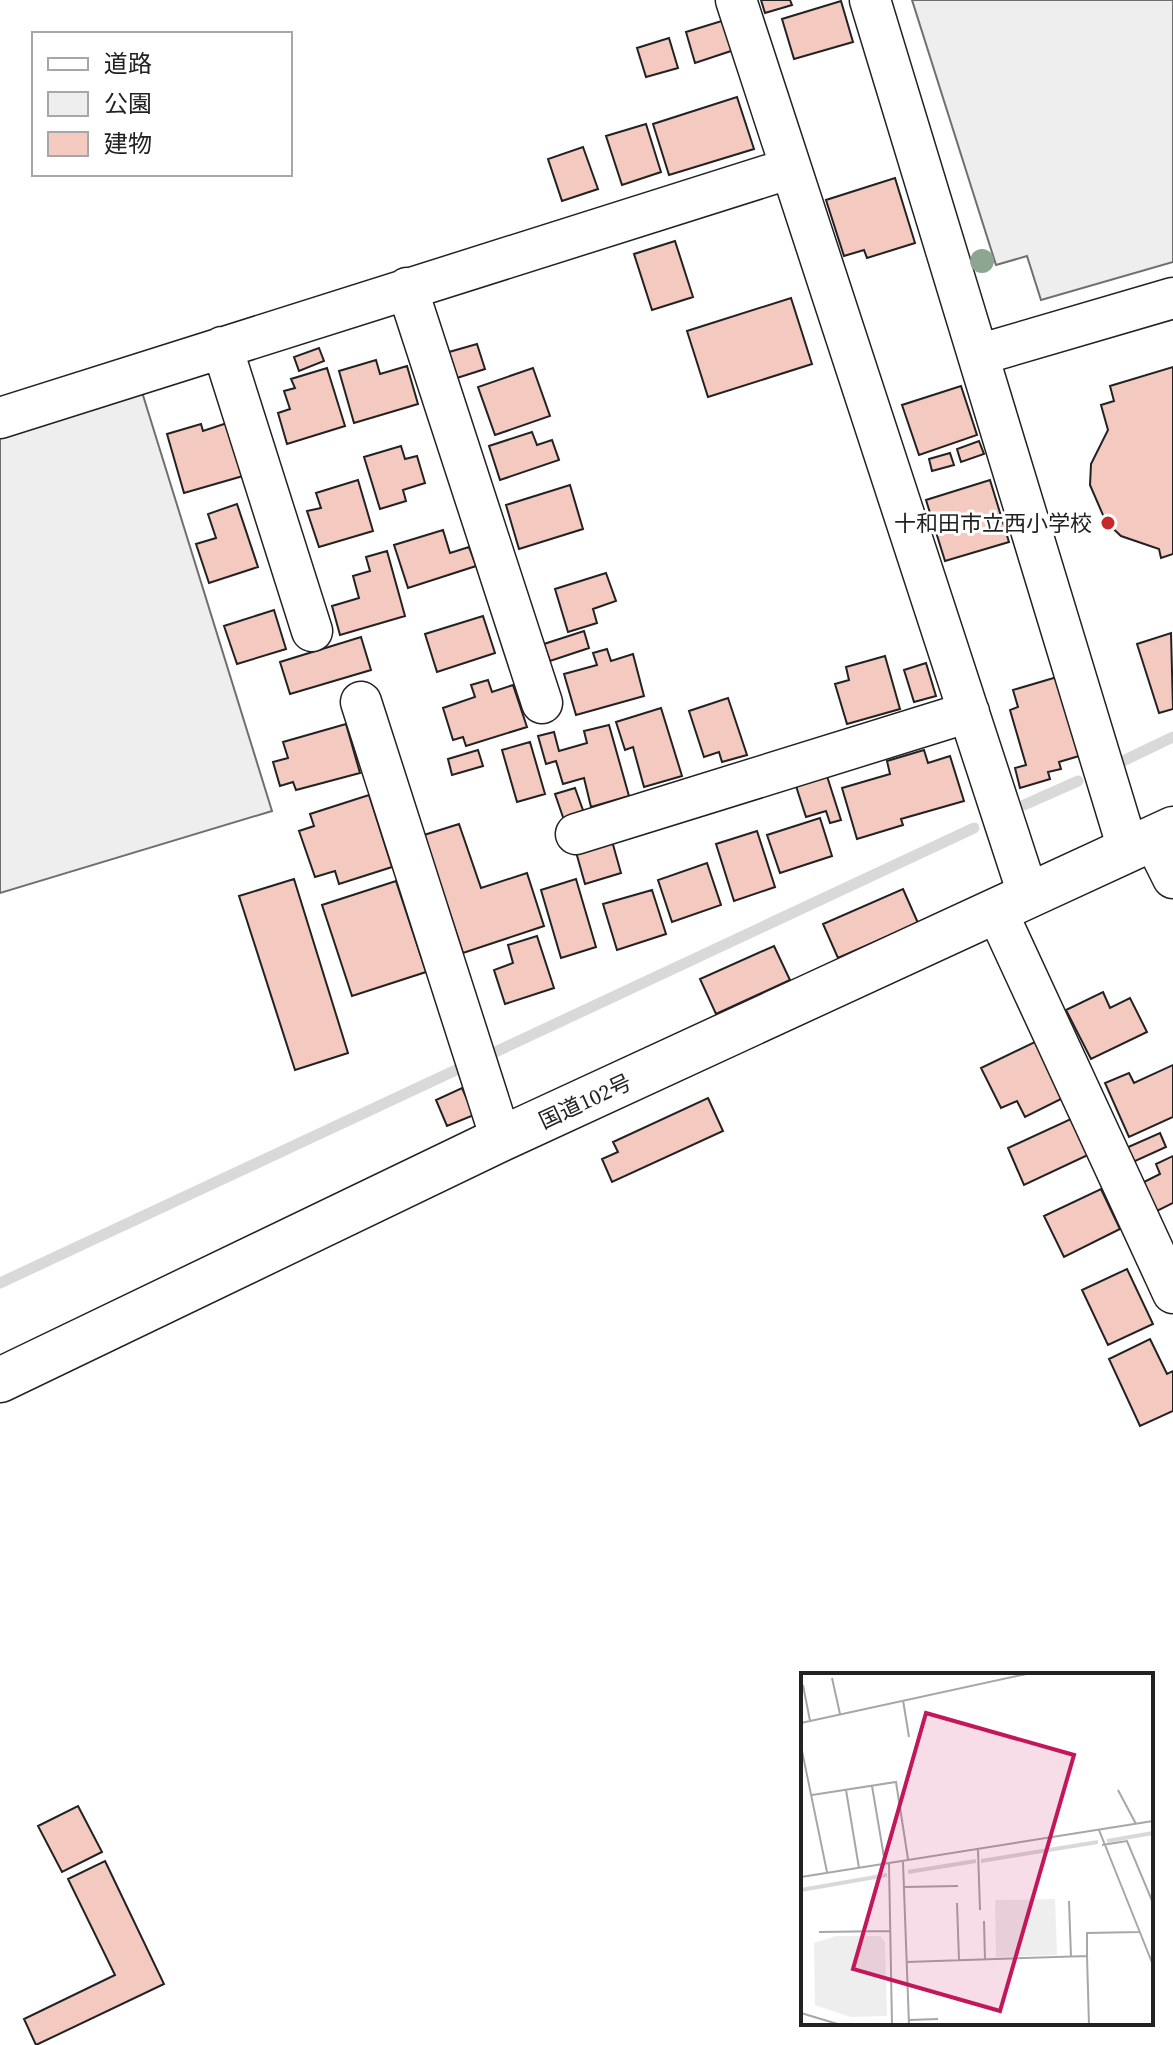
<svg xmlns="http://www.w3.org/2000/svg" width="1173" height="2045" font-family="'Source Serif 4','Noto Sans JP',serif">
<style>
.green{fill:#eee;stroke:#6f6f6f;stroke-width:2}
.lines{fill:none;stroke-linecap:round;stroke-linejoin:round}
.stream{stroke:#d9d9d9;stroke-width:11}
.building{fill:#f3c9c0;stroke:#222;stroke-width:2}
.minor-casing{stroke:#222;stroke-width:43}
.highway-casing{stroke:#222;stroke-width:47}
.minor{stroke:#fff;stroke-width:40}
.highway{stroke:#fff;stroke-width:44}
.tree{fill:#8da692}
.poi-dot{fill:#c62828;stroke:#fff;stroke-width:3}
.labels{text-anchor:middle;stroke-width:6;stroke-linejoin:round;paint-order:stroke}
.poi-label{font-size:22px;fill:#222;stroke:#fff;text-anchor:end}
.street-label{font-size:22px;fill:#222;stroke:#fff}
.inset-river{fill:none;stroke:#d9d9d9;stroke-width:4}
.inset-road{fill:none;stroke:#a7a7a7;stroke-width:2}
.view{fill:#c2185b;fill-opacity:0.15;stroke:#c2185b;stroke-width:4}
.inset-edge{fill:none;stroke:#222;stroke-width:4}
</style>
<rect width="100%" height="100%" fill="#fff"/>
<path class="green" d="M912 0H1173V262L1041 300 1027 256 996 265Z
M142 392 272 811 0 893V438Z"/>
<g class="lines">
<path class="stream" d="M1123 761 1173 737
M1024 805 1078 781
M491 1054 974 828
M0 1283 456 1070"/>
</g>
<path class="building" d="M761 0H790L792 5 765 13Z
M841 1 853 42 794 59 782 19Z
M725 20 734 50 695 63 686 32Z
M669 38 678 68 646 77 637 48Z
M737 97 754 149 669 175 653 124Z
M646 124 661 172 622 185 606 136Z
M583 147 598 189 562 201 548 159Z
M895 178 915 243 867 258 864 250 844 256 826 200Z
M675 241 693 297 652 310 634 254Z
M791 298 812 364 708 397 687 331Z
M477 344 485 369 457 378 449 352Z
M319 348 324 361 299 371 294 357Z
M376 360 380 374 407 366 418 404 354 423 339 371Z
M1173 367V554L1161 558 1159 549 1121 536 1106 522 1090 485 1091 464 1108 430 1101 405 1114 401 1110 386Z
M327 368 345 426 287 444 278 413 290 409 284 391 295 388 291 379Z
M533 368 550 416 495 435 478 387Z
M961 386 977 435 919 455 902 405Z
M227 423 243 476 184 493 167 434 201 424 203 431Z
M532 432 537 445 552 440 559 460 500 480 489 446Z
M979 441 984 454 961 462 957 449Z
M401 446 405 459 417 456 425 483 403 490 406 501 380 509 364 457Z
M950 453 954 465 932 471 929 459Z
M358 480 373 531 319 547 307 511 321 508 316 493Z
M990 480 1009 542 945 561 926 500Z
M570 485 583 529 519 549 506 505Z
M237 504 258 567 209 583 196 544 216 538 208 514Z
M443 530 450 553 469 547 476 566 408 588 394 545Z
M387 551 405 616 340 635 332 606 359 598 353 576 370 571 366 557Z
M606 573 616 601 593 609 597 623 568 632 555 589Z
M274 610 286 649 237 664 224 626Z
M483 616 495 653 437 672 425 634Z
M584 631 589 648 550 661 544 644Z
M1171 633 1173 709 1159 713 1137 644Z
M361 637 371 670 290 694 280 662Z
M607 649 611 661 633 654 644 696 576 715 564 674 597 665 593 653Z
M885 656 900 709 847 724 835 684 849 680 846 667Z
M926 663 936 696 914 702 904 670Z
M1057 677 1079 756 1059 762 1061 769 1048 772 1050 779 1020 788 1015 768 1026 765 1010 710 1018 707 1013 690Z
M488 680 492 692 513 685 527 727 466 746 463 737 453 740 443 708 475 697 471 685Z
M728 698 747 755 722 762 719 752 704 757 689 711Z
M661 708 682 776 644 787 633 747 625 750 616 722Z
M346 724 360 773 296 790 293 782 280 786 273 762 288 758 283 742Z
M609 725 629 796 591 807 584 778 563 784 556 761 546 764 538 736 554 732 559 751 587 743 584 731Z
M530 742 545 794 517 802 502 750Z
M478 750 483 766 452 775 448 759Z
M924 750 928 763 950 756 964 801 901 819 903 825 857 839 842 788 890 774 887 761Z
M826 773 841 820 830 823 826 811 806 817 795 783Z
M575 788 584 813 564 820 555 794Z
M369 795 392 867 339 884 335 871 315 877 299 831 314 826 310 814Z
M820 818 832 856 780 873 767 835Z
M459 824 481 888 527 873 544 926 463 953 424 835Z
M757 831 775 887 734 901 716 844Z
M612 841 621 873 585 884 576 852Z
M707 863 721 905 672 922 658 880Z
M294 879 348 1053 295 1070 239 896Z
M576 879 596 947 561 958 541 890Z
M396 881 426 972 352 996 322 905Z
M903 889 918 923 838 958 823 924Z
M652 890 666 934 617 950 603 904Z
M537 936 554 988 505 1004 494 970 513 963 508 945Z
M774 946 790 980 716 1014 700 979Z
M1103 992 1110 1008 1130 998 1147 1032 1091 1059 1066 1010Z
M1039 1040 1067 1096 1025 1117 1017 1101 1001 1108 981 1068Z
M1173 1065V1117L1129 1137 1105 1083 1129 1073 1134 1083Z
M462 1088 474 1115 447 1126 436 1100Z
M708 1098 723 1131 612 1182 602 1159 618 1152 613 1142Z
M1073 1118 1090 1154 1024 1185 1008 1148Z
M1160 1133 1166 1147 1133 1162 1126 1148Z
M1173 1156V1203L1153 1213 1140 1184 1160 1174 1156 1164Z
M1101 1189 1120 1229 1064 1257 1044 1216Z
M1127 1269 1153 1324 1108 1345 1082 1290Z
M1150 1339 1167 1374 1173 1371V1411L1140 1426 1109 1359Z
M78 1806 102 1852 62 1872 38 1826Z
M105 1861 164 1984 36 2045 24 2019 115 1975 68 1879Z"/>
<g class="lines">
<defs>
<path id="minor" d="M736 0 1029 897
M870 0 1128 849
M407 288 542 703
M222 347 312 631
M978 355 1173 298
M0 418 788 169
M361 702 501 1139
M576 834 969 712
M1153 838 1173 878
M997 912 1173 1293"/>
<path id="highway" d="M0 1380 501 1139 1173 829"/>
</defs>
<use href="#minor" class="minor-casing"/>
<use href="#highway" class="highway-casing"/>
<use href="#minor" class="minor"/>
<use href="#highway" class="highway"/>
</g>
<circle class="tree" cx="982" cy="261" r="12"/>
<circle class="poi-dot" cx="1108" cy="523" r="8"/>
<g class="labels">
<g class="poi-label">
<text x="1092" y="531">十和田市立西小学校</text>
</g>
<g class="street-label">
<text transform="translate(585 1101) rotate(-25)" y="8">国道102号</text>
</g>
</g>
<g transform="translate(801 1673)">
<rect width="352" height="352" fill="#fff"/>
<path d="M254 226 256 282 195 284 194 227ZM35 263H79L84 269 86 343 50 344 14 332 13 270Z" fill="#eee"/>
<path class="inset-river" d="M306 168 352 160M180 188 297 169M107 199 175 188M0 217 86 202"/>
<path class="inset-road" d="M31 5 39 41M2 12 9 48M102 27 108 64M0 50 230 0M0 73 26 199M71 113 84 190M45 117 58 195M317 117 335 151M11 122 95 109 107 186M298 157 352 292M301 172 326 168 352 230M177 177 179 237M102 189 108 352M88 191 91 352M0 204 352 148M103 214 157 213M268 228 270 284M156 230 158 287M183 248 184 287M18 259 89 258M286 283V260L338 259M106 289 286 283 288 352M0 340 40 352M108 347 137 346"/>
<path class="view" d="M125 40 273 82 199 338 52 296Z"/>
<rect width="352" height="352" class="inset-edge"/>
</g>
<rect x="32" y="32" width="260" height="144" fill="#ffffff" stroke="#a7a7a7" stroke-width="2"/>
<rect x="48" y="58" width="40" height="12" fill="#ffffff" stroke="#a7a7a7" stroke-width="2"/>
<text x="104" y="72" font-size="24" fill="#222222">道路</text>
<rect x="48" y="92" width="40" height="24" fill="#eeeeee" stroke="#a7a7a7" stroke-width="2"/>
<text x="104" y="112" font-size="24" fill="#222222">公園</text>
<rect x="48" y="132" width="40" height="24" fill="#f3c9c0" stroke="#a7a7a7" stroke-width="2"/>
<text x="104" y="152" font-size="24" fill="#222222">建物</text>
</svg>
